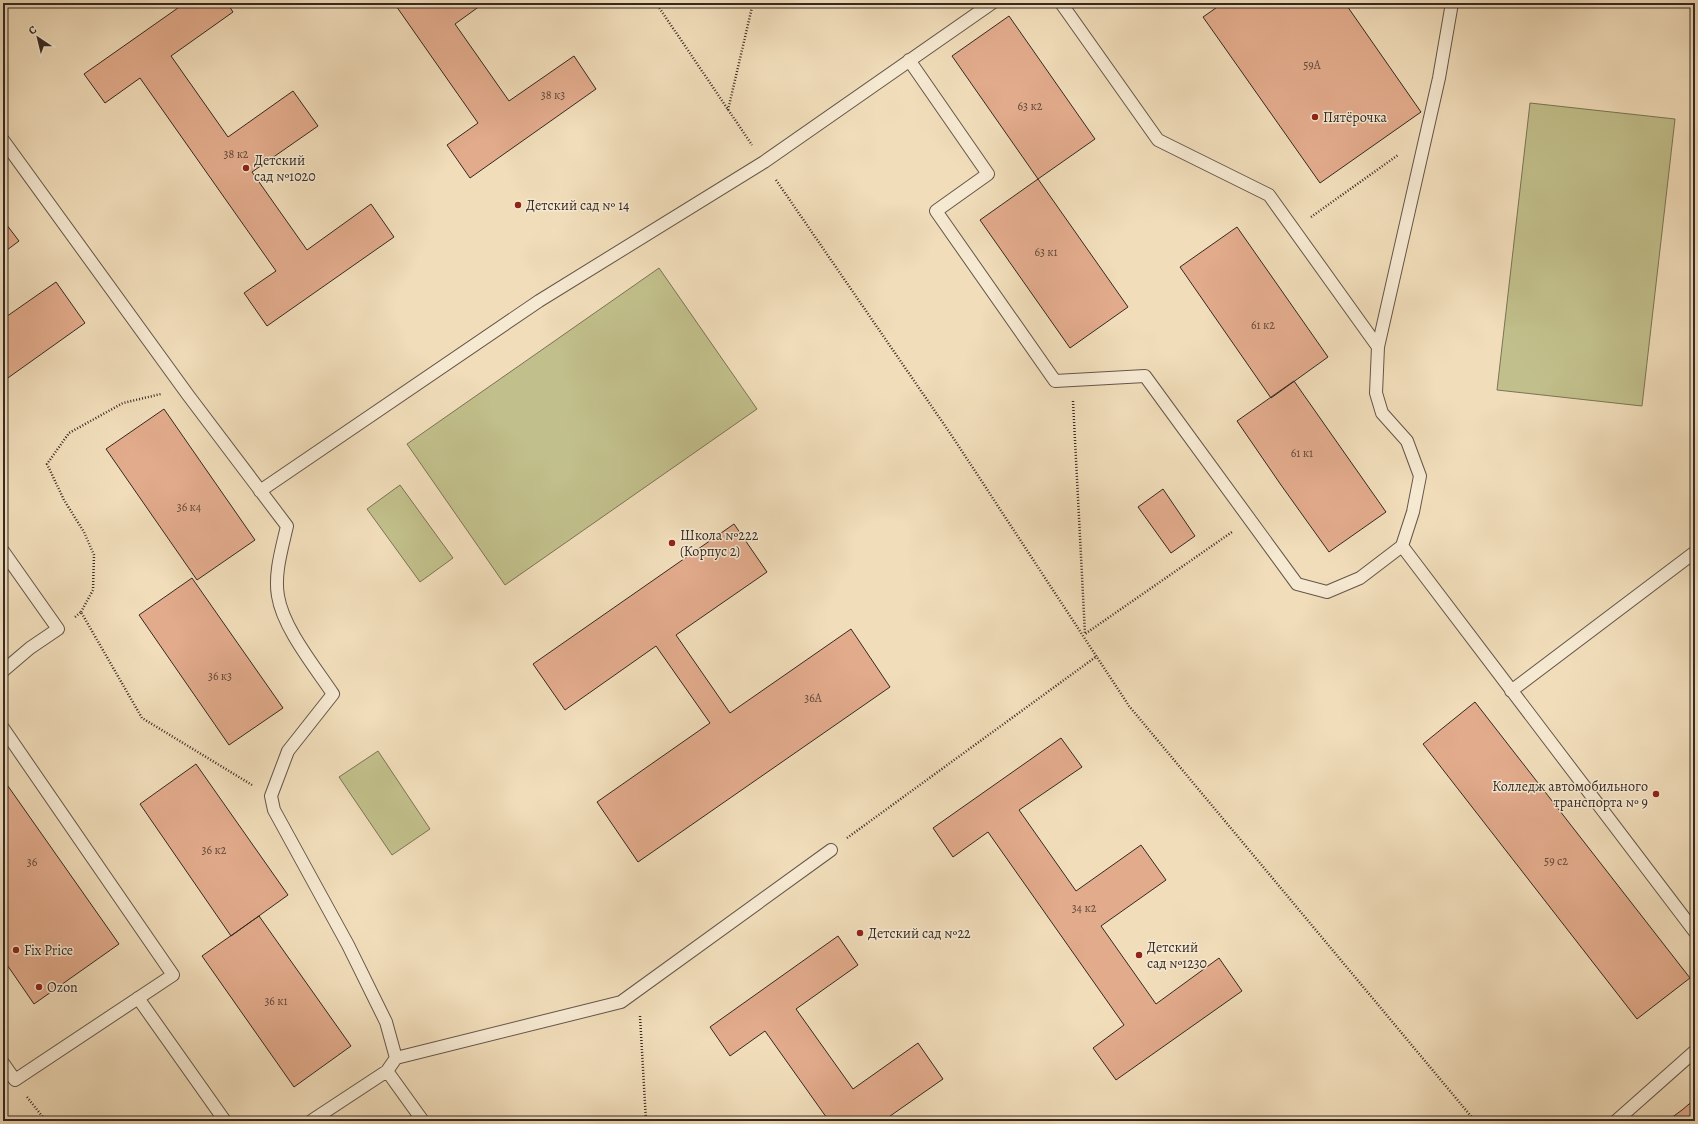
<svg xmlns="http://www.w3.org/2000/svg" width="1698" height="1124" font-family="Alegreya,serif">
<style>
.green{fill:#c1bf8b;stroke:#7b7456}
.building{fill:#e2ab8c;stroke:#352922}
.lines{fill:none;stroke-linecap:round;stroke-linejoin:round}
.lane-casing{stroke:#645648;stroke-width:14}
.path{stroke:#352922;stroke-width:2.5;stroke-dasharray:1 2;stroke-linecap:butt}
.lane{stroke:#f6e9d2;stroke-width:12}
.poi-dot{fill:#8f2418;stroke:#f6e9d2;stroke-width:1.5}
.labels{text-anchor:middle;stroke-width:3;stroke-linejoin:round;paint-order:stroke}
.number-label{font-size:12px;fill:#604a3c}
.poi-label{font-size:14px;fill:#352922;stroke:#f6e9d2;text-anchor:start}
</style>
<rect width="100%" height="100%" fill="#f1ddba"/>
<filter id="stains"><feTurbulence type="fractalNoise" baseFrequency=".005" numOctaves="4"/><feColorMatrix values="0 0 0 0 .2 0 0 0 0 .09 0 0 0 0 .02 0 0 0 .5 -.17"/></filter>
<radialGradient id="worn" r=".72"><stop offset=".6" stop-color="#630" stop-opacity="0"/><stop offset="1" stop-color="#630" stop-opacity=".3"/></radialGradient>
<path class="green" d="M1530 103 1675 119 1642 406 1497 390Z
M659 268 757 409 505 585 407 444Z
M400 485 453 558 420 582 367 509Z
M378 751 430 829 392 855 339 777Z"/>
<path class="building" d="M185 3H227L233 12 171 56 228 137 293 91 318 126 252 172 307 250 371 204 394 237 267 326 244 293 276 271 140 78 105 103 84 74Z
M394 3H484L455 24 509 101 574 56 596 89 470 178 447 145 478 123Z
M1223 3H1345L1421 112 1320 183 1203 17Z
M1009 16 1095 139 1038 179 952 56Z
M1038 179 1128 307 1070 348 980 220Z
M3 220 19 241 3 253Z
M1237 227 1328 357 1271 398 1180 267Z
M56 282 85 323 5 380 3 377V319Z
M1294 381 1386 512 1329 552 1281 485 1237 421Z
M164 409 255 540 197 580 106 449Z
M1163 489 1195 536 1171 553 1138 507Z
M734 524 767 572 676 635 730 713 851 629 890 687 638 862 597 802 710 723 656 646 565 710 533 664Z
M192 578 283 708 229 745 139 615Z
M1475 702 1690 978 1637 1019 1423 744Z
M1061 738 1082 767 1019 810 1076 891 1141 845 1166 880 1101 926 1156 1004 1219 958 1242 991 1116 1080 1093 1048 1124 1025 988 832 953 857 933 828Z
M196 764 288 895 231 936 140 804Z
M3 779 119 944 34 1004 3 959Z
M259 916 351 1046 294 1087 202 956Z
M838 936 858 965 796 1009 853 1089 918 1043 943 1079 883 1121H829L765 1031 730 1056 710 1027Z
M1695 1099V1121H1667L1682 1110Z"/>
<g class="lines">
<defs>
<path id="lane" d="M1061 3 1158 140 1269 195 1378 347
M909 60 988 174 936 211 1055 381 1145 376 1297 584 1327 592 1360 578 1402 546 1413 512 1420 476 1407 441 1382 413 1376 393 1378 347 1439 78 1452 3
M3 140 188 395 287 526C282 548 274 574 278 596 283 628 315 667 333 694L288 751 271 796 274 810 348 945 386 1022 396 1058 387 1071
M260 491 539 301 764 162 992 3
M1402 546 1695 932
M3 551 58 629 30 648 3 671
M1511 691 1695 552
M3 728 173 975 15 1080 3 1063
M138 998 225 1121
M396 1058 621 1002 831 850
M311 1121 387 1071 423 1121
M1616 1121 1695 1051"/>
</defs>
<use href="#lane" class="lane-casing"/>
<path class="path" d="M656 3 752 145
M728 110 753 3
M776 180 952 436 1129 706 1475 1121
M1311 217 1398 155
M1073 401 1085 634 1232 532
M81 612 93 590 94 555 84 532 64 500 47 464 69 433 123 403 161 394
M75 617 81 612 142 718 252 785
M847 838 1097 656
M640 1016 646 1121
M27 1097 46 1121"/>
<use href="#lane" class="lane"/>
</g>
<g class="poi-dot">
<circle cx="1315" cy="117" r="4"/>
<circle cx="246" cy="168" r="4"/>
<circle cx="518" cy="205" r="4"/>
<circle cx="672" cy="543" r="4"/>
<circle cx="1656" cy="794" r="4"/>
<circle cx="860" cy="933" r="4"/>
<circle cx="16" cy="950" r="4"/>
<circle cx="1139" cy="955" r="4"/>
<circle cx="39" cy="987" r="4"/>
</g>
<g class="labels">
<g class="number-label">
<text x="1312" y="69">59А</text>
<text x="553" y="99">38 к3</text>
<text x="1030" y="110">63 к2</text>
<text x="236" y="158">38 к2</text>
<text x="1046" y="256">63 к1</text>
<text x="1263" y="329">61 к2</text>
<text x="1302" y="457">61 к1</text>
<text x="189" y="511">36 к4</text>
<text x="220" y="680">36 к3</text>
<text x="813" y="702">36А</text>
<text x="214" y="854">36 к2</text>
<text x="1556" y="865">59 с2</text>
<text x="32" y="866">36</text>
<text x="1084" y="912">34 к2</text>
<text x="276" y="1005">36 к1</text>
</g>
<g class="poi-label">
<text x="1323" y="122">Пятёрочка</text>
<text x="254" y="165">Детский<tspan x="254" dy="16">сад №1020</tspan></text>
<text x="526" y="210">Детский сад № 14</text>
<text x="680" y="540">Школа №222<tspan x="680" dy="16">(Корпус 2)</tspan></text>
<text x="1648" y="791" text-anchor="end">Колледж автомобильного<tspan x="1648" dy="16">транспорта № 9</tspan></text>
<text x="868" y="938">Детский сад №22</text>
<text x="1147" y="952">Детский<tspan x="1147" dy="16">сад №1230</tspan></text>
<text x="24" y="955">Fix Price</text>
<text x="47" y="992">Ozon</text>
</g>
</g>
<rect width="1698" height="1124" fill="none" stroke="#f1ddba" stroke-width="16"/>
<rect x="4" y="4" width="1690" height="1116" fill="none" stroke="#352922" stroke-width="2"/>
<rect x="8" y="8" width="1682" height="1108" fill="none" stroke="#352922"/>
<g transform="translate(38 38) rotate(325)" stroke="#f6e9d2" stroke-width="3" paint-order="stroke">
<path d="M0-3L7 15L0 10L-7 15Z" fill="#352922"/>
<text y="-6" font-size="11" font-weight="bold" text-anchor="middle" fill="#352922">С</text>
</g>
<rect width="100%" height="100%" filter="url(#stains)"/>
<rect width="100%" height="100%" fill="url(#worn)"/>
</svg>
